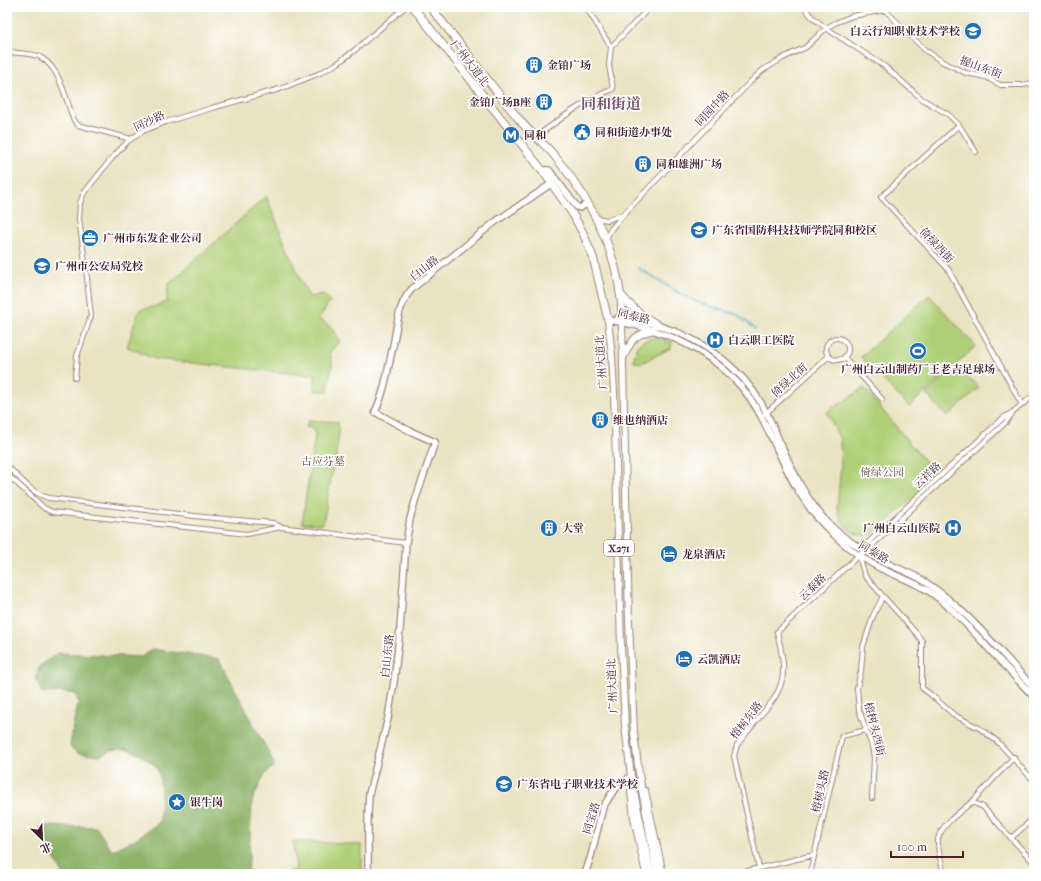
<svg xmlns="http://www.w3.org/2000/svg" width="1041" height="881" font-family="'IM FELL French Canon','Noto Serif SC',serif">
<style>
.green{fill:#b0d078;stroke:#7d7852}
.forest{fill:#8cb268;stroke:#6b684a}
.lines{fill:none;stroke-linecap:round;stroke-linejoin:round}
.stream{stroke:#49a6c8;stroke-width:1.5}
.street-casing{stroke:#9a8176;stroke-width:6}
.secondary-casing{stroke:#9a8176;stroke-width:8}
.primary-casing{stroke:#9a8176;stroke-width:8}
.highway-casing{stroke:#9a8176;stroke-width:9}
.street{stroke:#fff;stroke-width:4}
.secondary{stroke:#fff;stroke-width:5.5}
.primary{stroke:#fff;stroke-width:6}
.highway{stroke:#fff;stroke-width:7}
.labels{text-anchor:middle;stroke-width:3.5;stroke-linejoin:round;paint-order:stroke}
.shield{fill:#fff;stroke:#80626b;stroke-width:1}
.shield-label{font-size:10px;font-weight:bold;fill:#4a1f2b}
.poi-label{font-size:11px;font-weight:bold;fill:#4a1f2b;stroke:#fff;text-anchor:start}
.street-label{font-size:11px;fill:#4a1f2b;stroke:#fff}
.park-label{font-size:11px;fill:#695442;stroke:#fff}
.district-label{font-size:15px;font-weight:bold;fill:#79546b;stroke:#fff}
</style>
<rect width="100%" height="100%" fill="#fff"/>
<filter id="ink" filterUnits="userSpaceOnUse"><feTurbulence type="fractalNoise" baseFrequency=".025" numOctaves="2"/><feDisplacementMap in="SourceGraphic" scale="8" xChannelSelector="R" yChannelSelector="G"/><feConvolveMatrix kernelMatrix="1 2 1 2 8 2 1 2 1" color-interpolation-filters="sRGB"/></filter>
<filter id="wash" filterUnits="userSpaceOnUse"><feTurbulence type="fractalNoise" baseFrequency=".012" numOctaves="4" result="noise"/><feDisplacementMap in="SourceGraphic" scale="16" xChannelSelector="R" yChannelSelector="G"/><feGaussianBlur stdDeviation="0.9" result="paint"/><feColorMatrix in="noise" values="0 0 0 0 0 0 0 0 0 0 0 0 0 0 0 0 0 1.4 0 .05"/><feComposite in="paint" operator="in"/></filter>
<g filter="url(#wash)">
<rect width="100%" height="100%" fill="#eae3c1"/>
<path class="green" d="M266 196 298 274 309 297 323 294 330 301 319 319 332 328 340 342 330 351 332 364 328 391H315V375H305L155 359 127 347 139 310 156 306 167 302 168 285Z
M929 295 976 346 909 407 861 357Z
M656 337 672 343 671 348 641 363 634 362 633 360C639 342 637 342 656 337Z
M958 365 979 388 947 417 926 394Z
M864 388 937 476C923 489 909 502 894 515 888 521 881 529 873 533 854 541 840 525 837 507L841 464 840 440 827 412Z
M309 420 338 422 339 434 336 453 337 462 332 472 323 524 302 523 315 435V429L306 427Z
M293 841 362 845V874H287V872L296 870Z"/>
<path class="forest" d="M152 649 219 659 275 765 264 775 252 801 248 874H63L48 846 42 826 96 827 112 851 134 840 160 822C160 810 163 776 156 767 154 764 149 761 146 759 130 747 117 745 100 756L78 753 70 747 74 720 79 702 75 694 62 692 42 693 35 678 40 666 58 653 142 657Z"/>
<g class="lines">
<path class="stream" d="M638 268 679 293 697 302 738 315 755 329"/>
</g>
</g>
<g filter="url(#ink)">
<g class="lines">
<defs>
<path id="street" d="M586 7 611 47
M804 7 811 16 826 28 884 66 922 99 949 115 959 125 976 152
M7 52C16 53 30 53 38 56 56 64 62 86 68 103 71 111 71 119 78 125L131 139
M959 125 881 197 948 269 1022 405
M536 137C561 118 584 101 613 89L609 65 611 47 650 7
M596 218 608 220 621 215
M606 239 611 229 624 214 753 79 763 70 783 58 806 47 826 28 835 23 852 16 885 10 925 50 943 62 966 73 986 77 1000 85H1022L1034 83
M826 349a11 11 0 1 1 22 0a11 11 0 1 1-22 0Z
M844 357 882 399
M75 378 77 356 91 316 86 269 79 219 80 203 84 193 112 158 128 141 143 131 166 122 212 108 280 89 320 73 338 63 355 50 405 7
M765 414 829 356
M7 466C19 477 32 494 49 498L203 517 273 523 281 527
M7 474 44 508 52 512 247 534 281 527 406 543
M861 549 1003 418 1013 412 1034 395
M859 556 865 576 916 633 922 641V688L930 694 954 715 979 728 998 742 1034 781
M872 798 874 758 872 746 859 710 857 688 861 671 863 647 873 616 883 596
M972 802 1014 757
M1011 838 1034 818
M759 868 734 756 737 745 773 700C789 677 783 658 777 632L859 555 866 551 1006 422 1013 412
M734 874 814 855
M810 874 842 736 866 730
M944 874C942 864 937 850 938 839 941 825 961 811 972 802L983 807 1034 863"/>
<path id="secondary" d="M542 170H549L577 207 580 208 588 203
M618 318 622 317C635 320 648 322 660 326 705 340 746 371 767 414 786 453 799 495 831 526 847 541 869 554 889 564 901 570 913 574 924 581 967 609 999 651 1034 688
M608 320C671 329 732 359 762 418 783 459 796 499 830 531 844 545 861 558 878 567 895 576 914 581 930 592 949 605 965 623 980 639 998 659 1016 678 1034 697
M368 874V815L369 794 388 718 394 682 400 629 406 543 410 519 415 501 435 442 410 431 375 412C385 392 388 368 393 346 397 327 398 302 413 288L495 222 551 184
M585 874 591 856 603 807 614 790 631 776"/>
<path id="primary" d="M608 320 612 356 614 392 621 646 625 726 631 776 651 874
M622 322 629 622 634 733 639 774 657 874
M623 358C632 340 633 335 654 330
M645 791 663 874
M631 792 634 818 646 874"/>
<path id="highway" d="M413 7 542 170 572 213 583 233 593 257 608 320
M430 7C462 45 491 86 523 124 532 135 544 143 553 154 592 200 623 260 622 322
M621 295C632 309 643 317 658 325"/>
</defs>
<use href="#street" class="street-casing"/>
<use href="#secondary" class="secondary-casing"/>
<use href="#primary" class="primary-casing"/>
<use href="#highway" class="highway-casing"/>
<use href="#street" class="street"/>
<use href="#secondary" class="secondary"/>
<use href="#primary" class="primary"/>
<use href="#highway" class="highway"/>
</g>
</g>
<defs>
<symbol id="school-disc" viewBox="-11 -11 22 22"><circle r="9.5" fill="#1f6fb2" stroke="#fff"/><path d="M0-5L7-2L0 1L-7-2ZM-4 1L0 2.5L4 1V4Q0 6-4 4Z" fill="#fff"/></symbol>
<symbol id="building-disc" viewBox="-11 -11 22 22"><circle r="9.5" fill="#1f6fb2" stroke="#fff"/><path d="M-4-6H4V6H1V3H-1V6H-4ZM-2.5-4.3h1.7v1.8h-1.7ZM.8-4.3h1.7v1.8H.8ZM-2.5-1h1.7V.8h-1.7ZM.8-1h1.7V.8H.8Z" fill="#fff"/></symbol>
<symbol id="civic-disc" viewBox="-11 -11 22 22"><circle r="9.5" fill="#1f6fb2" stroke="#fff"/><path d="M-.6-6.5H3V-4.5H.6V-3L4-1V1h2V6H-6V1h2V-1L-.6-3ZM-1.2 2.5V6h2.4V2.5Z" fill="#fff"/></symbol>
<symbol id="metro-disc" viewBox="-11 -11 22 22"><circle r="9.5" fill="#1f6fb2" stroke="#fff"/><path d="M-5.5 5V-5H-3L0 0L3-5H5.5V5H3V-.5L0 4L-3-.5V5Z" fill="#fff"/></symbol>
<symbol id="office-disc" viewBox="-11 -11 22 22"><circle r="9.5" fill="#1f6fb2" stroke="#fff"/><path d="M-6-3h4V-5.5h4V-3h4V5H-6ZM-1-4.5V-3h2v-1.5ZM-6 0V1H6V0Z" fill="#fff"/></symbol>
<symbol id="university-disc" viewBox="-11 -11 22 22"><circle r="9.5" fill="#1f6fb2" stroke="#fff"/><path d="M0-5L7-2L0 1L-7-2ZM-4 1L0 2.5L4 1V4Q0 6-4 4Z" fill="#fff"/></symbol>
<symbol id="hospital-disc" viewBox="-11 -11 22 22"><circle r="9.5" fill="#1f6fb2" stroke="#fff"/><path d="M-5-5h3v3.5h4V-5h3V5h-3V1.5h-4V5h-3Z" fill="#fff"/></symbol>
<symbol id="stadium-disc" viewBox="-11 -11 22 22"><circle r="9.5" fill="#1f6fb2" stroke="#fff"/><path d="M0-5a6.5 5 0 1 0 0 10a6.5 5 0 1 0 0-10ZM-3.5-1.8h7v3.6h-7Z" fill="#fff"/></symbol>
<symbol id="hotel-disc" viewBox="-11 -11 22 22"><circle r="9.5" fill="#1f6fb2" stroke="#fff"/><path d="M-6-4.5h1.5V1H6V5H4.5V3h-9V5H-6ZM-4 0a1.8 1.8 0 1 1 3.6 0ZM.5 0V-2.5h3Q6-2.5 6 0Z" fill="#fff"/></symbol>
<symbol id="sight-disc" viewBox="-11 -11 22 22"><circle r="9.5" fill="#1f6fb2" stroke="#fff"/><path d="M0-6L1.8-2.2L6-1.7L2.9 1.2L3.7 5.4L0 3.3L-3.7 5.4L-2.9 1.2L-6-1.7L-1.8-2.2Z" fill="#fff"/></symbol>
</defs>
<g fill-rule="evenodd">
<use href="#school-disc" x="963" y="21" width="20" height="20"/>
<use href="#building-disc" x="524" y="55" width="20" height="20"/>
<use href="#building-disc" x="534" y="92" width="20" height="20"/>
<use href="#civic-disc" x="572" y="122" width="20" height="20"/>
<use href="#metro-disc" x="501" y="125" width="20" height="20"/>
<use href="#building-disc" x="633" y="154" width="20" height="20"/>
<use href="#school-disc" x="689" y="220" width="20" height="20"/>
<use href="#office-disc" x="80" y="228" width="20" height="20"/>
<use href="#university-disc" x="32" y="256" width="20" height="20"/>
<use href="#hospital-disc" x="705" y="330" width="20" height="20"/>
<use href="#stadium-disc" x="908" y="341" width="20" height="20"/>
<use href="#building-disc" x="590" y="410" width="20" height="20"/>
<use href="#building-disc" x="539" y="518" width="20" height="20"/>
<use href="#hospital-disc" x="943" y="518" width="20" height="20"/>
<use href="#hotel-disc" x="659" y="544" width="20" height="20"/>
<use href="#hotel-disc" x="674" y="649" width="20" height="20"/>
<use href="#university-disc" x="494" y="774" width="20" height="20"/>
<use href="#sight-disc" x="167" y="792" width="20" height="20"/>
</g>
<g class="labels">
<rect class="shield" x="604" y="540" width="30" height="16" rx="3"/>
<g class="shield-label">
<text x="619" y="552">X271</text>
</g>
<g class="poi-label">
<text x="960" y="35" text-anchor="end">白云行知职业技术学校</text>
<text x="547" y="69">金铂广场</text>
<text x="531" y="106" text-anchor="end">金铂广场B座</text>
<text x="595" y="136">同和街道办事处</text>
<text x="524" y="139">同和</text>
<text x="656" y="168">同和雄洲广场</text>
<text x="712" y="234">广东省国防科技技师学院同和校区</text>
<text x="103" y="242">广州市东发企业公司</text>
<text x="55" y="270">广州市公安局党校</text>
<text x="728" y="344">白云职工医院</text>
<text x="918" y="373" text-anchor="middle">广州白云山制药厂王老吉足球场</text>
<text x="613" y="424">维也纳酒店</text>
<text x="562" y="532">大堂</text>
<text x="940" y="532" text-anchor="end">广州白云山医院</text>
<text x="682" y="558">龙泉酒店</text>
<text x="697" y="663">云凯酒店</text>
<text x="517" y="788">广东省电子职业技术学校</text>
<text x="190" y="806">银牛岗</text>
</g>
<g class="street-label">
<text transform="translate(470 63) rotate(52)" y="4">广州大道北</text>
<text transform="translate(981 67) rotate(20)" y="4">握山东街</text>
<text transform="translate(712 108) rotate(-47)" y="4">同园中路</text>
<text transform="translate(149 121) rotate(-25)" y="4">同沙路</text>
<text transform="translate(937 245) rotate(47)" y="4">倚绿西街</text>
<text transform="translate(424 268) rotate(-38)" y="4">白山路</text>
<text transform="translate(634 316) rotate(13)" y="4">同泰路</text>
<text transform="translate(601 362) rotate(-94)" y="4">广州大道北</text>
<text transform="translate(789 380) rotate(-42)" y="4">倚绿北街</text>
<text transform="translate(927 475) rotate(-43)" y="4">云祥路</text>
<text transform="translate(874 552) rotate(31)" y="4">同泰路</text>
<text transform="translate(812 587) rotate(-43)" y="4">云泰路</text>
<text transform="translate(387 656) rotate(-84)" y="4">白山东路</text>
<text transform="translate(612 686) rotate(-93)" y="4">广州大道北</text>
<text transform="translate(746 720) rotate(-52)" y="4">榕树东路</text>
<text transform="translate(875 729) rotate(76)" y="4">榕树头西街</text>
<text transform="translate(820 791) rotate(-77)" y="4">榕树头路</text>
<text transform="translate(591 818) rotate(-73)" y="4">同宝路</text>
</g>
<g class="park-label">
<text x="323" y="465">古应芬墓</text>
<text x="882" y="476">倚绿公园</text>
</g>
<g class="district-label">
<text x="611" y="109">同和街道</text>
</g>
</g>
<rect width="1041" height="881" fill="none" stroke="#fff" stroke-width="24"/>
<g transform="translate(42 839) rotate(156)" stroke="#ffffff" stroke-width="3" paint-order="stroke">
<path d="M0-3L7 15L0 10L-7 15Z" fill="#4a1f2b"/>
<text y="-6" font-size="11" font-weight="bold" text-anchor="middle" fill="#4a1f2b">北</text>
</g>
<path d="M891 851v6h72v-6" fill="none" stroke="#4a1f2b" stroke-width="2"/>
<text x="897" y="851" font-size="12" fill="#4a1f2b" stroke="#ffffff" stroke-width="3" paint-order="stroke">100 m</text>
</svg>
